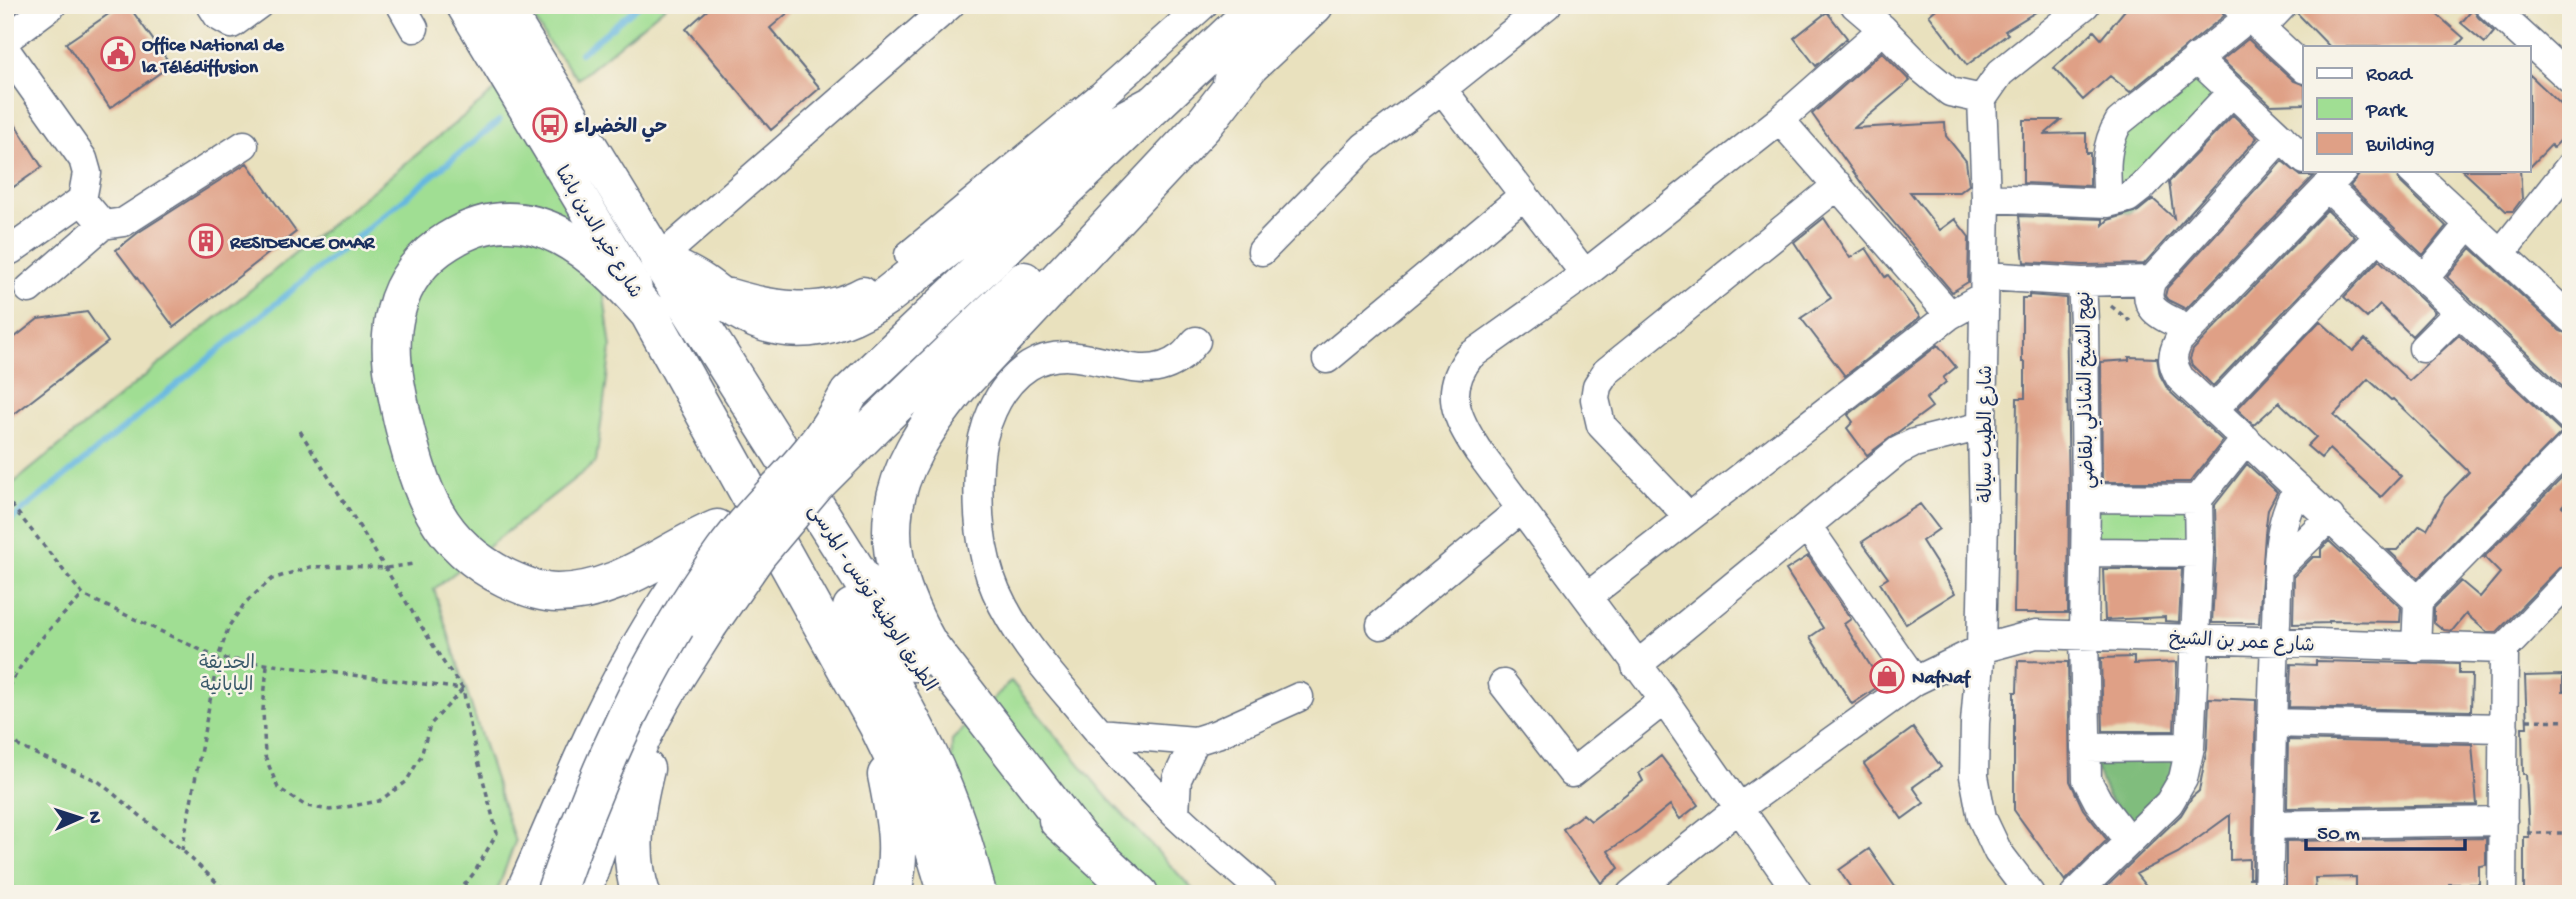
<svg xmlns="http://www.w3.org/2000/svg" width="2576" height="899" font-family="'Gochi Hand','Playpen Sans Arabic',sans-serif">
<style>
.green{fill:#a0de93;stroke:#5e8678;stroke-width:2}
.forest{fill:#80bd7d;stroke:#4e766e;stroke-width:2}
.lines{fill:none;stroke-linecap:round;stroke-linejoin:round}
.stream{stroke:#65b7e0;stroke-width:6}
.building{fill:#dfa086}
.minor-casing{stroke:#636d80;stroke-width:31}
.major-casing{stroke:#636d80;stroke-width:38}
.highway-casing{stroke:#636d80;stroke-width:41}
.path{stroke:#636d80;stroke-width:3.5;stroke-dasharray:5 5;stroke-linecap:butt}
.minor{stroke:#fff;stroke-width:28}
.major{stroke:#fff;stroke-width:35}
.highway{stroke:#fff;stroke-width:38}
.highway-bridge-casing{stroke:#636d80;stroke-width:41;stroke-linecap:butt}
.highway-bridge{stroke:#fff;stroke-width:38}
.labels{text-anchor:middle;stroke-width:5;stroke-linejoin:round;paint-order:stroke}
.poi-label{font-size:19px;font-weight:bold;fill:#1b2f5e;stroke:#f7f3e8;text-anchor:start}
.street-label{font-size:19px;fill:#1b2f5e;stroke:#f7f3e8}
.park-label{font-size:19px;fill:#3c5b6b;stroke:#f7f3e8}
</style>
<rect width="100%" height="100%" fill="#f7f3e8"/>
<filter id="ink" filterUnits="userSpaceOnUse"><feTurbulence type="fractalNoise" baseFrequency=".0143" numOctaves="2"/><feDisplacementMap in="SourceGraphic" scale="14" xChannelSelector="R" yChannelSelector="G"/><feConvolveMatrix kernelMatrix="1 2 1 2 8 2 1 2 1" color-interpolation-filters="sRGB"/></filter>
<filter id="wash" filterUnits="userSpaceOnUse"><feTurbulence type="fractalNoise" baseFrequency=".00686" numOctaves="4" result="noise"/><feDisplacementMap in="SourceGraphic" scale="28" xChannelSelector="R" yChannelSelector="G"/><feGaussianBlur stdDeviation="1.57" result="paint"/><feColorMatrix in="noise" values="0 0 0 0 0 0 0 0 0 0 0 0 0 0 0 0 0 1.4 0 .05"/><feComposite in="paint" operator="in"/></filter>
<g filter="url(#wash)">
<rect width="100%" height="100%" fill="#e9e1be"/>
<path class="green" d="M526 5H667L578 79 548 42Z
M2194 51 2240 90 2129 213 2102 209 2098 133Z
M502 85 597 243 611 348 596 462 434 589 515 842 496 894H23L5 882V490Z
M2080 494H2213V559H2080Z
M1011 681 1106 796 1197 894H948L952 740Z"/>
<path class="forest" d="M2178 748 2175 782 2136 824C2106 807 2101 783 2092 752Z"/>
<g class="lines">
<path class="stream" d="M581 53 639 5
M5 525 499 121"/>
</g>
<g id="blocks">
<path class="building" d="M122 5H128L171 65 110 108 66 43Z
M713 5H797L770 28 820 88 771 130 686 29Z
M1941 5H2047L2005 31 2008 34 1967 65 1929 15Z
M2129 5H2220L2224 16 2130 92 2110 76 2083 100 2054 68 2094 31 2101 39Z
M2299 5H2426L2464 38 2456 47H2330L2297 13Z
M2473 9 2478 17 2494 32 2485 43 2461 23Z
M1827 12 1847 38 1816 66 1794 38Z
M2248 39 2294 81 2305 85V104L2271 105 2222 60Z
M1882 52 1910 81 1854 128 1945 123 1946 136 1966 161 1969 185 1960 192H1910L1940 230 1955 219 1969 237 1968 282 1952 292 1867 191 1812 114Z
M2529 74 2571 114V130L2553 148 2551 145 2529 168Z
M5 108 42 167 5 193Z
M2233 115 2257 138 2144 264 2082 265 2024 262 2019 216 2103 219V225L2108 220 2138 211 2153 199 2174 218 2169 182Z
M2023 120H2061L2045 134 2086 133V153H2090V186L2023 183Z
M2282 161 2301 176H2314L2186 309 2168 300 2165 296 2167 288Z
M247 163 296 232 174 327 116 250 139 232Z
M2359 170H2395L2400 182 2446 226 2423 255 2350 186 2359 175Z
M2462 170H2520L2522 199 2513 211H2506Z
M2327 210 2355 237 2213 386 2192 365 2190 359 2193 350Z
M1824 218 1850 258 1866 248 1885 277 1888 275 1920 317 1845 376 1801 318 1831 298 1794 242Z
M2471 248 2560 331 2571 335V395L2447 277Z
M2379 260 2435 312 2412 336 2380 305 2367 318 2344 297Z
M2029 295 2066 298 2069 498 2068 613H2014L2017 398H2025V362H2022V298H2029Z
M87 312 108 342 5 421V345L38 319Z
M2320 321 2353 351 2365 339 2409 381 2459 335 2562 432 2418 578 2388 550H2397L2420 525 2427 529 2445 497 2469 472 2393 399 2391 400 2368 379 2334 415 2401 476 2381 497 2329 449 2321 458 2307 446 2316 437 2279 402 2254 425 2237 409Z
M1938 345 1956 367 1943 378 1946 382 1926 399 1932 407 1867 455 1847 428 1853 422 1848 415Z
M2129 357 2157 358 2160 375 2168 390 2223 441 2190 482H2102L2101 362 2129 360Z
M2247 464 2277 492 2268 509 2265 534 2259 623H2212L2216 553 2215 505Z
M2571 469V496L2562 506 2571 513V540L2563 548 2571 555V563L2559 568 2497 632H2487L2466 614 2452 631 2444 630 2434 622V608L2461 581 2480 597 2500 573 2484 557Z
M1920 504 1939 529 1922 541 1955 593 1906 624 1880 583 1888 578 1862 542Z
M2329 541 2401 608 2400 622 2329 621V623L2293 624 2294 576 2313 557H2321V549Z
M1808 556 1851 619 1844 624 1882 684 1852 704 1810 637 1823 628 1786 570Z
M2103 569H2182L2179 622 2165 621V617L2105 620Z
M2134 657V664L2177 662 2174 731H2103L2101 658Z
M2018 661 2068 662 2070 781 2083 809 2107 840 2065 881 2014 810V692H2017Z
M2316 661 2459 664V674H2472L2471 711 2289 707 2291 664 2316 665Z
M2563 675V691H2571V894H2524V837H2529L2526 774H2523L2522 727H2527L2525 676Z
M2209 698 2256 700 2252 878H2249V859L2230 860V815L2178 853 2136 874 2152 894H2103L2101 892 2181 815 2192 797 2199 791 2207 748Z
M1913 728 1941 767 1913 787 1924 803 1902 819 1864 764Z
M2288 740 2472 744 2477 805 2287 808Z
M1661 756 1698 805 1680 819 1670 805 1639 830 1608 851 1619 868 1601 883 1563 829 1583 814 1591 821 1643 781 1639 773Z
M2486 838V865L2479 866V884H2449L2448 894H2356V877L2315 878 2316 894H2286V841Z
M1869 849 1900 894H1855L1839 870Z"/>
</g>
</g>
<g filter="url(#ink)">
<use href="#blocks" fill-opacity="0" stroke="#636d80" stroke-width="2"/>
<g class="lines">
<defs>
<path id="minor" d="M211 5 218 16 232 24 258 5
M401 5 414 28
M1547 5 1442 89 1585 274
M1855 5 1883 29 1922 69 1950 92 1982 99
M2236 5 2305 69
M2489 5 2571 80
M2261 28 2283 5
M5 40 52 5
M5 49 83 159 87 173 82 200 11 250
M2196 58 2305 160
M1780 120 1950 315
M2343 170 2179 340C2171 356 2171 363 2180 378L2418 601
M2411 170 2571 319
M2327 187 2571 418
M1986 198 2108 203 2128 198 2142 187 2232 92
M82 200 103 225 124 222 244 145
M2108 203C2106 173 2103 148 2119 122L2249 17
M1262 251 1364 147 1442 89
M2501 253 2571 165
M909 255 1101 96 1203 5
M659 259 950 5
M1986 276 2082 282 2152 280
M2424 279 2469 224
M2082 282 2084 322 2086 498 2084 634 2087 780 2098 801 2128 840
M29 289 103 225
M730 293C773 306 822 314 863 291
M2190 329C2167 318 2138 312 2152 280L2281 137
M1196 341C1191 346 1187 353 1181 357 1135 393 1082 334 1029 366 996 387 981 430 979 466 977 509 979 552 996 591 1014 632 1042 665 1071 699 1103 738 1138 777 1174 813 1203 841 1235 867 1265 894
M2423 348 2459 312
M1327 359 1524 195
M2214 409 2379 236
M2086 498 2198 499
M1688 516 1601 425 1595 399 1597 386 1606 372 1838 185
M1807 526 1915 681
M2086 552 2199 553
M2279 567 2330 517
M1588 596 1950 315 1984 296
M1381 625 1521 509
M2416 648 2418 601 2571 445
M1636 666 1898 451 1914 443 1982 426
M1503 684 1572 773 1664 700
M2272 723 2504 728
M1099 733 1195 741 1177 779 1175 813
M1195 741 1217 734 1299 697
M2085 748 2190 747
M2270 825 2503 821
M1631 894 1739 808 1915 681 1981 649 2036 634 2504 649
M1799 894 1664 700 1478 451C1456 417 1443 391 1470 356L1585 274 1780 120 1883 29
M2030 894 1998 852 1982 818 1974 776 1975 723 1981 649 1984 517 1982 426 1986 198 1982 99 2000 73 2085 5
M2075 894 2169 803 2183 779 2190 747 2199 553 2198 499 2246 439
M2268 894C2271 803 2271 713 2276 623 2278 579 2274 526 2298 488
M2502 894 2504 649 2571 579"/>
<path id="major" d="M464 5 634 287
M503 5 659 259"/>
<path id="highway" d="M1232 82 1314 5
M659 259 914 662
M663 262C676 269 690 275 702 283 714 291 725 301 737 309 790 342 841 328 889 294L1069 152 1096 135 1153 105
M849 394 1260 5
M877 423 1024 281
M717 529C663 552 618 593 557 593 540 593 521 585 506 578 437 544 420 491 403 421 395 385 386 348 396 311 403 281 422 257 448 241 530 189 597 254 649 313L878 725 929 831 948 894
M852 608C875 658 905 706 929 756 950 800 965 846 977 894
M887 775C896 821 902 848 892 894
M1058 820 1139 894
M1078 838 928 644C869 539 885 477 958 387L1205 123 1250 65
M524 894C550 837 573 779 600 723 632 656 672 592 716 532
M582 894C602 826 627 760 662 699 676 674 693 650 708 625
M641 894C627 852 635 810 645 769"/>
</defs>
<use href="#minor" class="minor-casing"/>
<use href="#major" class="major-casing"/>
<use href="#highway" class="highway-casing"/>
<path class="path" d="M2111 306 2130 321
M300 431 444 663 463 689 475 749 497 833 474 873 457 894
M5 497 83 595 218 658 463 689
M267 666 263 710 265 756 278 788 306 806 330 810 379 801 406 782 421 756 430 725 463 689
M5 697C22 655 52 626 83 595
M2527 720 2571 721
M5 728 20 747 98 781 182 850 229 894
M2527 833H2571
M182 850 218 658 229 626 245 603 272 579 310 567 345 566 386 568 413 564"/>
<use href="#minor" class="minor"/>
<use href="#major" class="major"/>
<use href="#highway" class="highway"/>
<defs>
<path id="highway-bridge" d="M708 625 758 553 815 485 877 423
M555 894C597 772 648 657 724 552 750 516 783 486 811 452 826 434 838 414 849 394"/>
</defs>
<use href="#highway-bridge" class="highway-bridge-casing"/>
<use href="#highway-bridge" class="highway-bridge"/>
</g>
</g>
<defs>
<symbol id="civic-ring" viewBox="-11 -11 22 22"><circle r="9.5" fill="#f7f3e8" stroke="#d1495b" stroke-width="1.5"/><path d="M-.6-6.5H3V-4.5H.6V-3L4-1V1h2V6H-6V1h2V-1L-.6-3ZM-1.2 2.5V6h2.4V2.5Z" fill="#d1495b"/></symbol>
<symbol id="bus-ring" viewBox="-11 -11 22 22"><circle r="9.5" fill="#f7f3e8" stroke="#d1495b" stroke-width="1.5"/><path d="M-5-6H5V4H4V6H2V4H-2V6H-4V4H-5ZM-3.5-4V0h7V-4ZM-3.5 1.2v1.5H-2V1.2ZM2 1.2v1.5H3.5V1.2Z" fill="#d1495b"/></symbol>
<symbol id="building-ring" viewBox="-11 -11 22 22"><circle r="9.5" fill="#f7f3e8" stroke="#d1495b" stroke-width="1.5"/><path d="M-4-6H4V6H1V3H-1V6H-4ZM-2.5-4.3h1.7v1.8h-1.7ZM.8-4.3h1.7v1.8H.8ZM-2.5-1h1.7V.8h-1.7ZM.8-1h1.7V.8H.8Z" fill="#d1495b"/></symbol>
<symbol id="shop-ring" viewBox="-11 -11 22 22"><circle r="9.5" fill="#f7f3e8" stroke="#d1495b" stroke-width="1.5"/><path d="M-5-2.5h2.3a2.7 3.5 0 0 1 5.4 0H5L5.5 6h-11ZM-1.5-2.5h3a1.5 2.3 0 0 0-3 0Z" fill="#d1495b"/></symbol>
</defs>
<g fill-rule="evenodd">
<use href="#civic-ring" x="99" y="35" width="38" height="38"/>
<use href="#bus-ring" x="531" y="106" width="38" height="38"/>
<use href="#building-ring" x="187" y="222" width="38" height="38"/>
<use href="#shop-ring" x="1868" y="657" width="38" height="38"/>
</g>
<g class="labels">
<g class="poi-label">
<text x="142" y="50">Office National de<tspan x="142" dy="22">la Télédiffusion</tspan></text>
<text x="574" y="132">حي الخضراء</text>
<text x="230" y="248">RESIDENCE OMAR</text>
<text x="1912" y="683">NafNaf</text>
</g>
<g class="street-label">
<text transform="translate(600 231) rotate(59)" y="7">شارع خير الدين باشا</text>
<text transform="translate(2084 390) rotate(-91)" y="7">نهج الشيخ الشاذلي بلقاضي</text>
<text transform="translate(1984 434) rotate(-90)" y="7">شارع الطيب سيالة</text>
<text transform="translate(874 597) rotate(57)" y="7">الطريق الوطنية تونس - المرسى</text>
<text transform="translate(2242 640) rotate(3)" y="7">شارع عمر بن الشيخ</text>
</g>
<g class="park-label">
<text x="227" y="668">الحديقة<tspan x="227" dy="22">اليابانية</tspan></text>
</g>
</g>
<rect width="2576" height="899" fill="none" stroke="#f7f3e8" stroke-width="28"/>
<rect x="2303" y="46" width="228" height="126" fill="#f7f3e8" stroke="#9fa5b1" stroke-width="2"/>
<rect x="2317" y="68" width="35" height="10" fill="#ffffff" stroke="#9fa5b1" stroke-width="2"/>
<text x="2366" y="80" font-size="21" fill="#1b2f5e">Road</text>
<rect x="2317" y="98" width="35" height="21" fill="#a0de93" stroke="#9fa5b1" stroke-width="2"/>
<text x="2366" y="116" font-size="21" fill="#1b2f5e">Park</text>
<rect x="2317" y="133" width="35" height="21" fill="#dfa086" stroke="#9fa5b1" stroke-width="2"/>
<text x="2366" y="150" font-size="21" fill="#1b2f5e">Building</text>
<g transform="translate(80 818) rotate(87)" stroke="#f7f3e8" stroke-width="5" paint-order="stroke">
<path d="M0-5L12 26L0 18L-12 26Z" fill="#1b2f5e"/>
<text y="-10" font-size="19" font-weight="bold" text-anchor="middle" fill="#1b2f5e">N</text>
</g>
<path d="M2306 839v10h159v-10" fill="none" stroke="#1b2f5e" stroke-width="3.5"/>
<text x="2317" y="839" font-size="21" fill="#1b2f5e" stroke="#f7f3e8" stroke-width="5" paint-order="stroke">50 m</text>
</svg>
